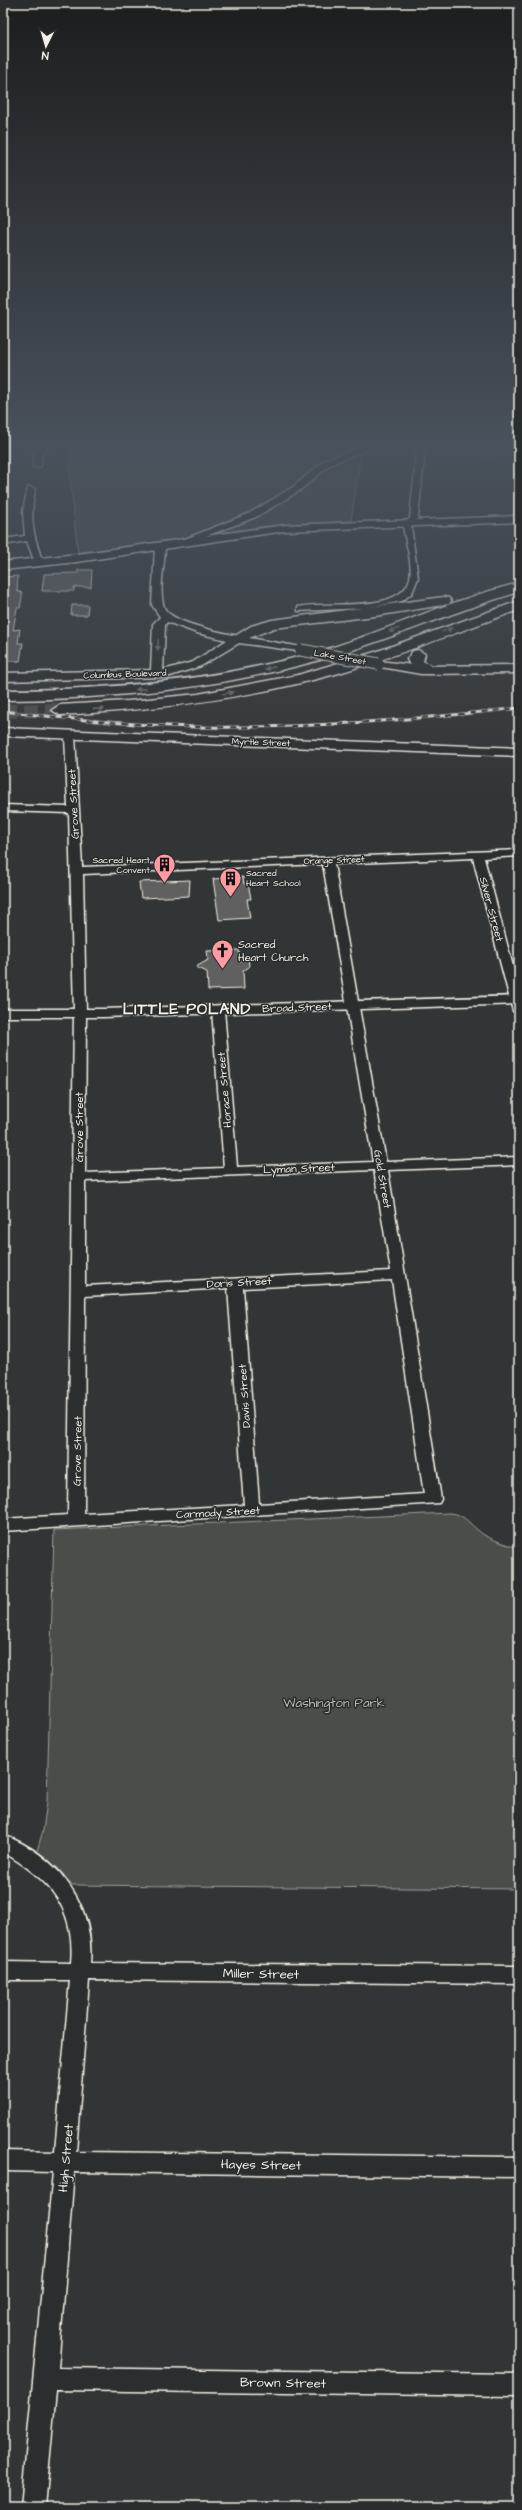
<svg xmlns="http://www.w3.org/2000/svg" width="522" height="2510" font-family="'Architects Daughter',sans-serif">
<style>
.green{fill:#4b4d4c;stroke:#a09f9a}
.building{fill:#5f605f;stroke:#f4f1e8}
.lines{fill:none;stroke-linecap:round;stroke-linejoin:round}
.motorway-tunnel{stroke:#4f5150;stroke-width:14;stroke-dasharray:14 7;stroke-linecap:butt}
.minor-casing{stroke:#f4f1e8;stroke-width:3}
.tertiary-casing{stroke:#f4f1e8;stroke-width:3}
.secondary-casing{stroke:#f4f1e8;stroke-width:3}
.motorway-casing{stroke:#f4f1e8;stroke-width:3}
.minor{fill:#2a2d2e;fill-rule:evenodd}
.tertiary{fill:#2a2d2e;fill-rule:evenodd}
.secondary{fill:#2a2d2e;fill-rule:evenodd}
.motorway{fill:#2a2d2e;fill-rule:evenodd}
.rail-casing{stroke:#f4f1e8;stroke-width:3}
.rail{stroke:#2a2d2e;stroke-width:2;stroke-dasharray:6;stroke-linecap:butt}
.tertiary-bridge-casing{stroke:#f4f1e8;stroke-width:13;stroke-linecap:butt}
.tertiary-bridge{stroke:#2a2d2e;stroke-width:11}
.oneway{fill:#71726f}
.labels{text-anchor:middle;stroke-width:3;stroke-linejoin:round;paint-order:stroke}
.far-street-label{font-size:9px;fill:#f4f1e8;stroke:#2a2d2e}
.far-poi-label{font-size:9px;fill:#f4f1e8;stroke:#2a2d2e;text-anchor:end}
.street-label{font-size:11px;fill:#f4f1e8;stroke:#2a2d2e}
.poi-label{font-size:11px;fill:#f4f1e8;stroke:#2a2d2e;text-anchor:start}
.near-park-label{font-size:13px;fill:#b9b8b1;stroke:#2a2d2e}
.near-street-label{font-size:13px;fill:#f4f1e8;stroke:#2a2d2e}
.district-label{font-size:15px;font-weight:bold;letter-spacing:1px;fill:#f4f1e8;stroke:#2a2d2e}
</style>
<rect width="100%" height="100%" fill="#323535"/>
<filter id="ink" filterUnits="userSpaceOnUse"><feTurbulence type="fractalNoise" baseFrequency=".025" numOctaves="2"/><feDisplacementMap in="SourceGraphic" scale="8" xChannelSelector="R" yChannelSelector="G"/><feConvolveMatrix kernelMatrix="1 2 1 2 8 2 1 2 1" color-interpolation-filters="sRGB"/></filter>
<g filter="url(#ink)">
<path class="green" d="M71 444H519V454L492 456 361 453 351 521 261 527 78 554 70 476Z
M451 1513C465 1514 473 1528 484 1535 495 1541 507 1545 519 1548V1889L72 1885 59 1869 37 1851 43 1830 47 1802 54 1530Z"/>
<path class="building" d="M78 570H92L91 587H74V591H42L44 574 78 573Z
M18 576 17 591 22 593V597L20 608H17L13 630 20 629 18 643H23L20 661H3V577Z
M72 605H88L87 615H71Z
M243 877 244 884 248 883 251 899H247L250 918 219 920 213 879Z
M190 880 189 896 141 898 139 882Z
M239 950 240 962 248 957 249 967 243 971 244 989 208 990 207 972 196 967 208 960 207 951Z"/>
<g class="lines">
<path class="motorway-tunnel" d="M3 711 60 710"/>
<defs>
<path id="minor" d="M41 444H49L42 454 41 466 37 468 33 466 34 454Z
M369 444H381L331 464 299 491 256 517 182 545 175 543 250 513 293 487 325 460Z
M421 447 425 449 418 518 411 526 418 578 412 593 402 601 366 608 298 611V607C327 600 402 615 410 578 413 562 405 542 403 526L410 518 417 449Z
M28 487 35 489C29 519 33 534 43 563L39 566 35 563 27 541 3 545V539L25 536 23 511Z
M70 732 75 735 82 867 519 850V856L484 858 519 989V1015L513 1011 473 858 334 864 386 1162 519 1157V1165L388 1170 441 1499 439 1503 3 1531V1519L68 1515 74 1013 69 813 3 811V805L68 807 65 735ZM323 864 373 1162 237 1167 224 1010 218 1006 212 1010 224 1168 85 1173 86 1013 83 874ZM374 1170 391 1271 85 1286V1181ZM392 1280 424 1494 259 1504 243 1288ZM228 1288 244 1505 84 1514 85 1296Z
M3 1835C58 1855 95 1905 90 1963L519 1966V1984L89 1980 76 2152 519 2157V2177L74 2172 58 2368 519 2374V2396L56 2390 45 2507H21L53 2172 3 2171V2151L55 2152 70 1980H3V1962L71 1963C76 1907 49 1879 3 1852Z"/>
<path id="tertiary" d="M160 543 165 546C165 565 158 589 164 607 171 630 281 642 305 648V652L239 643 201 666 167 677 3 681V673L151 670 153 624 160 617 152 605 155 546ZM167 622 197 633 227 640 193 662 163 670 165 625Z
M379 661 421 666 519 665V673L421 674 375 666 373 664Z
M3 728 519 748V756L3 736Z
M519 996V1004L103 1017H3V1009H103Z"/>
<path id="secondary" d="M519 516V522L285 531 77 562 3 570V562L77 554 285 525Z"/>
<path id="motorway" d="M519 583V592C457 610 398 636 337 655 228 688 116 699 3 700V690C112 690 222 680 327 649 391 629 453 599 519 583Z
M444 597 449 598 451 601 449 604 375 616 274 628 239 642 232 638 251 626 272 620Z
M519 601V610C459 631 400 655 339 673 248 699 154 710 60 715L52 710 60 705 129 701 198 694 298 675 375 652Z
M418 650 425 654 423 661 438 670 435 673C425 676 410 669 407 659L413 651Z"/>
</defs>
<use href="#minor" class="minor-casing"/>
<use href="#tertiary" class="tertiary-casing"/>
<use href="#secondary" class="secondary-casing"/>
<use href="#motorway" class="motorway-casing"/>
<use href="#minor" class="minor"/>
<use href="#tertiary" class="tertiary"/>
<use href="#secondary" class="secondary"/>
<use href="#motorway" class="motorway"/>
<defs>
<path id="rail" d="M3 711C67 719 131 725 196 727 304 729 412 720 519 708"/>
</defs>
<use href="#rail" class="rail-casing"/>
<use href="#rail" class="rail"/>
<defs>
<path id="tertiary-bridge" d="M301 650 379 664"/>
</defs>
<use href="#tertiary-bridge" class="tertiary-bridge-casing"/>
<use href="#tertiary-bridge" class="tertiary-bridge"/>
</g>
<defs><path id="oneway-solid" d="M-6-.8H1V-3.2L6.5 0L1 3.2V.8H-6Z"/></defs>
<g class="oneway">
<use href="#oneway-solid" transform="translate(394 630) rotate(160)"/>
<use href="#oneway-solid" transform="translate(447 630) rotate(-20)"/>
<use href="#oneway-solid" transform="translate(158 645) rotate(92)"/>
<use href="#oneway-solid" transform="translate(270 668) rotate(167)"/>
<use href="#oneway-solid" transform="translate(141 689) rotate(174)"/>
<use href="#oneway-solid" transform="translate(228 693) rotate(-10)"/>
<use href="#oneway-solid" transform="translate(99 709) rotate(-3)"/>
</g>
</g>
<linearGradient id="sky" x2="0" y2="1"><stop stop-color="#1c1d1d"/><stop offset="0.56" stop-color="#49515c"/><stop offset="1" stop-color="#49515c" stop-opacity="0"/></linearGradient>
<rect width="522" height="796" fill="url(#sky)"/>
<defs>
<symbol id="building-pin" viewBox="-11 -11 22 30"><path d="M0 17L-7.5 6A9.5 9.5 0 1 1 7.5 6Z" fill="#ff9aa2" stroke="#2a2d2e"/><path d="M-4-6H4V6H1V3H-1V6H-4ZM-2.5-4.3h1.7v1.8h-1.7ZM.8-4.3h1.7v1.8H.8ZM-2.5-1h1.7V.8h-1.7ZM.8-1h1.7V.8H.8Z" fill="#111"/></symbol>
<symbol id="church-pin" viewBox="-11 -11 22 30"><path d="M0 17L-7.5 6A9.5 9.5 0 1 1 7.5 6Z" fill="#ff9aa2" stroke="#2a2d2e"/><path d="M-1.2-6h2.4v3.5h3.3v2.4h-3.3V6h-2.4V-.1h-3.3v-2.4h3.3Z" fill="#111"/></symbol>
</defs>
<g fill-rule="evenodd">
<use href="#building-pin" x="152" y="852" width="25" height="34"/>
<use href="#building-pin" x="218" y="866" width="25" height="34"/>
<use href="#church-pin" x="210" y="938" width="25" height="34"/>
</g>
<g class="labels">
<g class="far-street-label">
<text transform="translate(340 657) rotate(10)" y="3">Lake Street</text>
<text transform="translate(125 674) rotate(-2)" y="3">Columbus Boulevard</text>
<text transform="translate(261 742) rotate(2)" y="3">Myrtle Street</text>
<text transform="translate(334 860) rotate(-2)" y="3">Orange Street</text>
</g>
<g class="far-poi-label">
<text x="150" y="863">Sacred Heart<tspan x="150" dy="10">Convent</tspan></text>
<text x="246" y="876" text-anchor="start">Sacred<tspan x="246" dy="10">Heart School</tspan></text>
</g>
<g class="street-label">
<text transform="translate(73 804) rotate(-93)" y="4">Grove Street</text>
<text transform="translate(492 909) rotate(75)" y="4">Silver Street</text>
<text transform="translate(297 1007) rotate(-2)" y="4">Broad Street</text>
<text transform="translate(224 1090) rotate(-95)" y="4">Horace Street</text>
<text transform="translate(79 1127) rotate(-90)" y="4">Grove Street</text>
<text transform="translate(299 1168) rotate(-2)" y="4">Lyman Street</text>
<text transform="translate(383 1179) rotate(80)" y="4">Gold Street</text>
<text transform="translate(239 1282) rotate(-3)" y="4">Doris Street</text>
<text transform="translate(244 1396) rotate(-94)" y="4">Davis Street</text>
<text transform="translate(77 1451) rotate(-89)" y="4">Grove Street</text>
<text transform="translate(218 1512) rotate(-3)" y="4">Carmody Street</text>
</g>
<g class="poi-label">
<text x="238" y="948">Sacred<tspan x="238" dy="13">Heart Church</tspan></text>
</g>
<g class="near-park-label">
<text x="334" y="1707">Washington Park</text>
</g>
<g class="near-street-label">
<text transform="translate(261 1973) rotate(1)" y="5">Miller Street</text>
<text transform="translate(65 2158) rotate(-85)" y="5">High Street</text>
<text transform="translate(261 2164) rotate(1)" y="5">Hayes Street</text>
<text transform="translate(283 2382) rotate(1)" y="5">Brown Street</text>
</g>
<g class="district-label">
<text x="187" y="1014">LITTLE POLAND</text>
</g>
</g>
<rect width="522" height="2510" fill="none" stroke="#2a2d2e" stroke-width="16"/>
<rect x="8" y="8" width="506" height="2494" fill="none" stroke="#f4f1e8" stroke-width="1.5" filter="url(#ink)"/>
<g transform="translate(46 46) rotate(185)" stroke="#2a2d2e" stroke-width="3" paint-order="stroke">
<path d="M0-3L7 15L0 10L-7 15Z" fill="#f4f1e8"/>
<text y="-6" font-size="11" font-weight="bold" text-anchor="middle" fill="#f4f1e8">N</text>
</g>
</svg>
